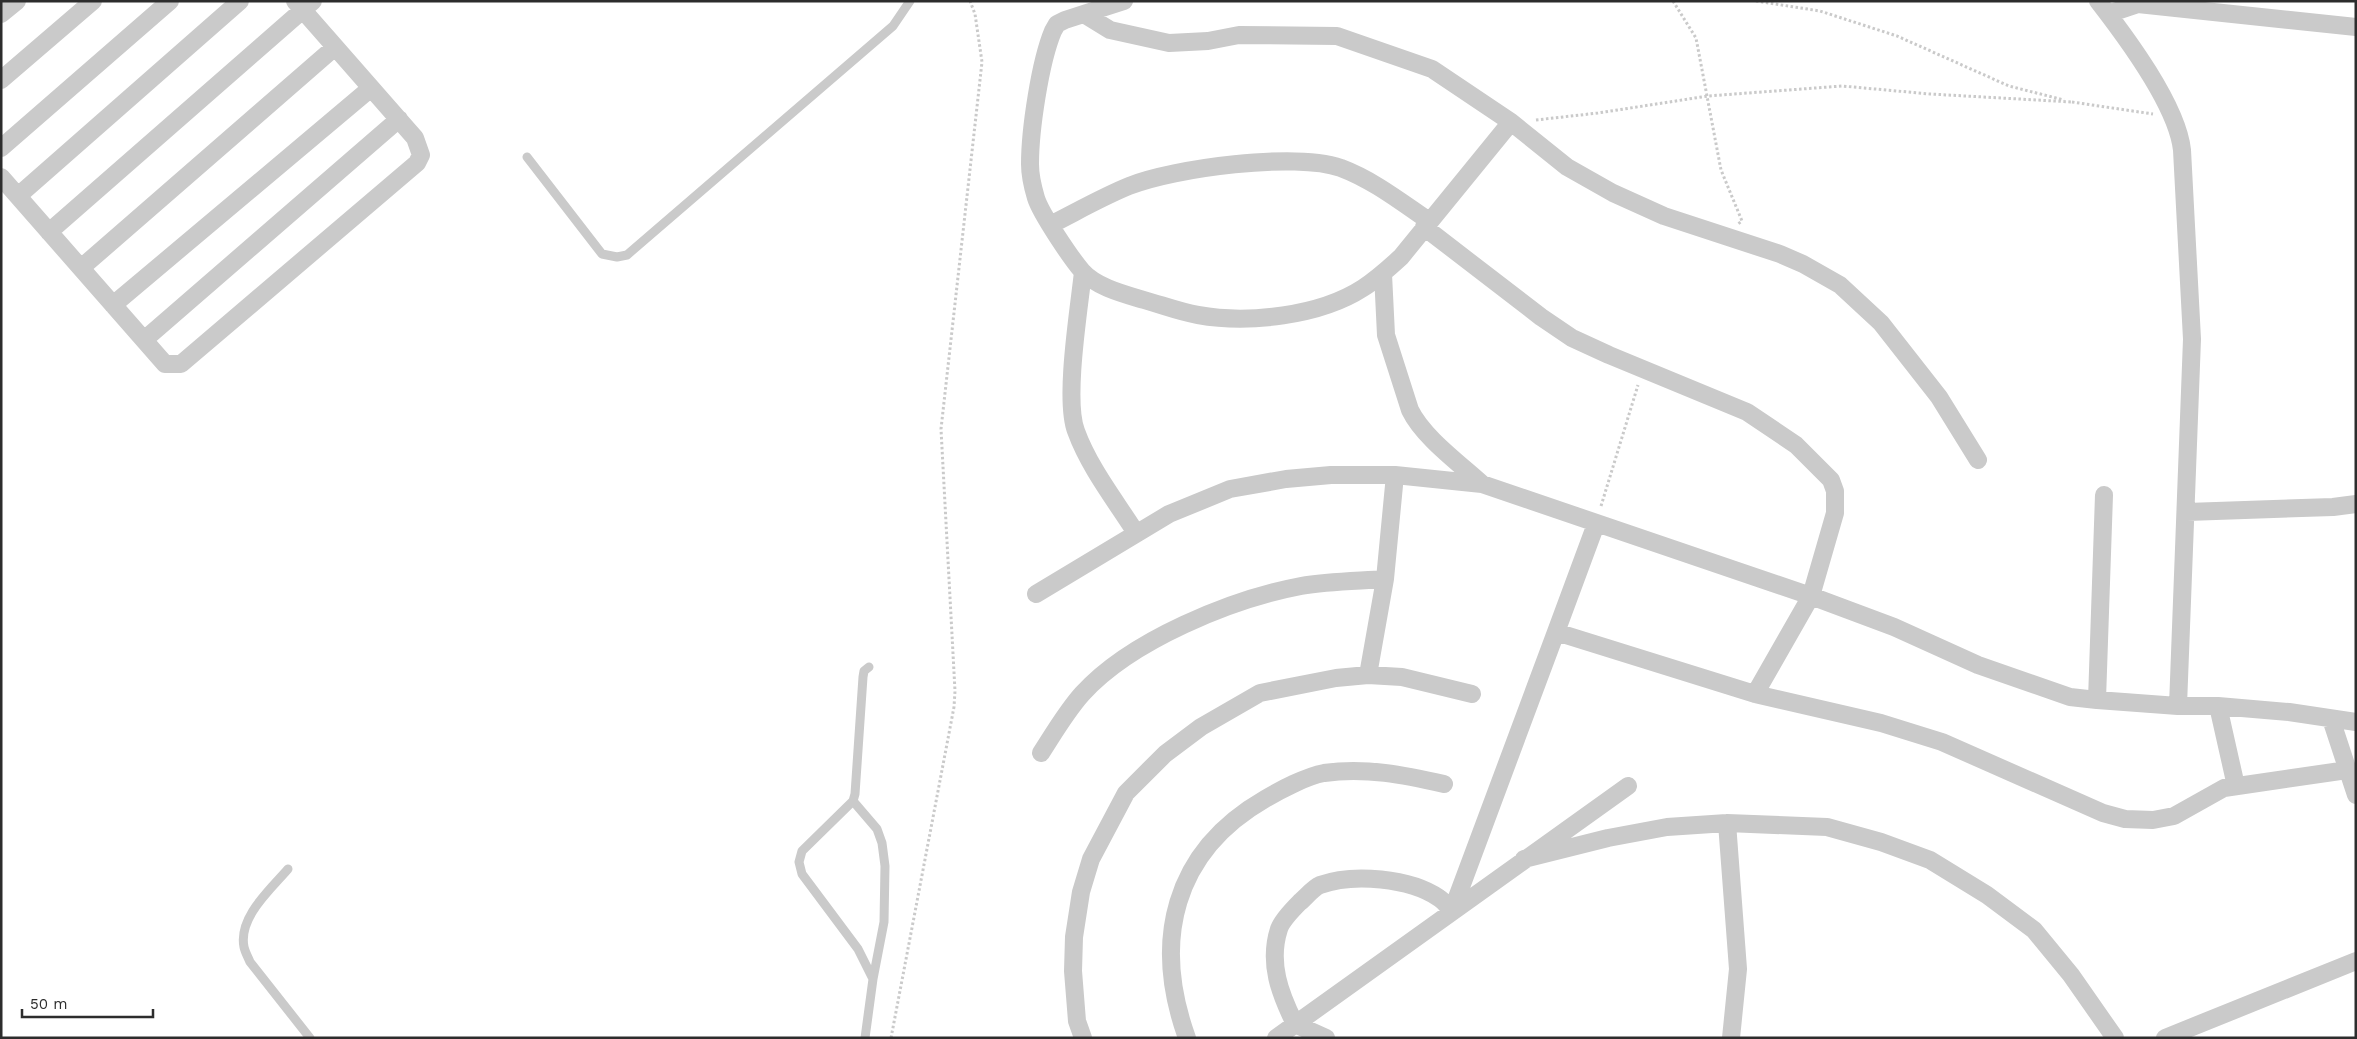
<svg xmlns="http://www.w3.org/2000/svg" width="2357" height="1039" font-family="'Work Sans',sans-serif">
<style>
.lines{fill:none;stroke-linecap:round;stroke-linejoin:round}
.path{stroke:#cacaca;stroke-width:3;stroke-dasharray:2.5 2.5;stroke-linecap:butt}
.service{stroke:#cacaca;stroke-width:9}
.minor{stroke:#cacaca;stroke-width:18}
</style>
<rect width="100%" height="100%" fill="#fff"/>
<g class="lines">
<path class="path" d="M1673 1 1696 38 1721 170 1742 221 1738 224
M1756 1 1820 11 1897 36 2009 86 2064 100
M2072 102 2153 114
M1536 120 1598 113 1708 96 1842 86 1930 94 2072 102
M1601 506 1638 385
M891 1038 954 707 955 691 941 429 982 62 975 14 970 1"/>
<path class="service" d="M527 157 602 254 617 257 627 255 893 26 910 1
M869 667 864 671 863 677 855 794 853 801 802 851 799 862 802 874 858 949 873 979
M853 801 877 829 882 843 885 866 884 922 873 979 865 1038
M288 869C271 889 238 917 244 947 245 952 248 957 250 962L310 1038"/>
<path class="minor" d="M1124 1 1065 20 1057 24 1053 31C1040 62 1030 130 1030 164 1030 175 1033 188 1036 198 1041 214 1071 258 1082 271 1096 287 1124 294 1144 300 1162 305 1180 312 1198 315 1248 324 1320 316 1363 288 1377 279 1389 268 1401 257L1511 122
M2098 1C2126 37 2177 105 2182 150L2192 339 2178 706
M1 14 17 1
M1084 14 1110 30 1169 43 1208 41 1239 35 1337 36 1432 69 1511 122 1567 167 1613 193 1664 216 1780 254 1803 264 1840 285 1881 323 1939 397 1978 460
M2108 14 2138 4 2356 27
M1 80 93 1
M1 148 170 1
M1 177 165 364H181L417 163 421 155 415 138 295 1
M18 196 240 1
M1050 225C1076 212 1102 197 1129 186 1174 168 1295 152 1341 168 1373 180 1401 202 1429 221
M1424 227 1541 317 1572 338 1609 355 1747 412 1796 445 1831 480 1835 491V513L1811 596 1755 694
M49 232 313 1
M81 268 335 47
M1083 272C1079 309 1064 400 1076 431 1089 467 1115 500 1136 533
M1383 274 1386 335 1410 410C1423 437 1459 463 1482 484
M113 305 371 88
M144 340 399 119
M2187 512 2333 507 2356 504
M1036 594 1169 514 1230 489 1286 479 1331 475H1395L1482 484 1811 596 1894 627 1978 665 2070 697 2097 700 2178 706H2218L2289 712 2356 722
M1556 632 1596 524
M1368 675 1385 579 1395 475
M2097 700 2104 495
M2218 706 2236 786
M2331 719 2356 795
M1041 753C1054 733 1066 712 1082 694 1131 640 1232 599 1301 586 1328 581 1357 581 1385 579
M1727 823 1738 969 1731 1038
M1524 859 1608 838 1667 827 1727 823 1827 827 1881 842 1930 860 1987 895 2034 930 2071 975 2115 1038
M1083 1038 1077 1021 1073 971 1074 937 1081 892 1091 859 1126 793 1165 754 1201 727 1260 693 1336 678 1368 675 1402 677 1472 694
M1187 1038C1152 941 1173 852 1265 799 1280 790 1307 776 1324 773 1365 767 1405 775 1444 784
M1276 1038 1628 786
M1326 1038 1295 1024C1280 994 1268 963 1279 929 1282 920 1293 909 1300 902 1306 897 1313 888 1320 885 1353 873 1410 878 1439 898 1444 901 1448 907 1452 911L1556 632 1755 694 1881 723 1942 742 2103 813 2125 819 2153 820 2174 816 2224 788 2347 770
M2165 1038 2356 961"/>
</g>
<rect width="2357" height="1039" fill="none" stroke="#2d2d2d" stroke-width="5"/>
<path d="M22 1009v8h131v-8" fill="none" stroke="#2d2d2d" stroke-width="2.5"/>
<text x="30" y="1009" font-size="15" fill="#2d2d2d" stroke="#ffffff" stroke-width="4" paint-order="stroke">50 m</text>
</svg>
